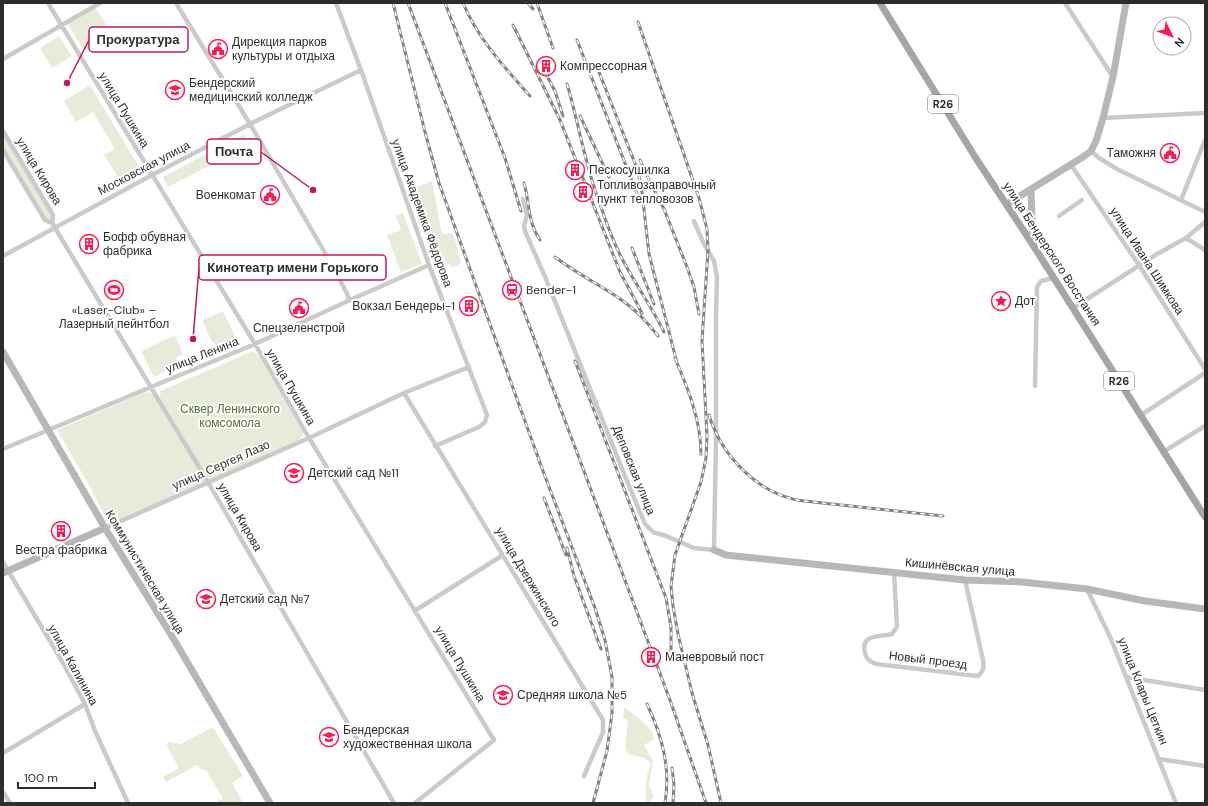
<svg xmlns="http://www.w3.org/2000/svg" width="1208" height="806" font-family="'DM Sans',sans-serif">
<style>
.green{fill:#e6ecd9}
.lines{fill:none;stroke-linecap:round;stroke-linejoin:round}
.street{stroke:#cacaca;stroke-width:4.5}
.secondary{stroke:#b7b7b7;stroke-width:7}
.primary{stroke:#a5a5a5;stroke-width:7}
.rail-casing{stroke:#828282;stroke-width:3}
.rail{stroke:#fff;stroke-width:1.5;stroke-dasharray:4.5;stroke-linecap:butt}
.labels{text-anchor:middle;stroke-width:4;stroke-linejoin:round;paint-order:stroke}
.shield{fill:#fff;stroke:#6c6c6c;stroke-width:1}
.shield-label{font-size:11px;font-weight:bold;fill:#2d2d2d}
.poi-label{font-size:12px;fill:#2d2d2d;stroke:#fff;text-anchor:start}
.street-label{font-size:12px;fill:#2d2d2d;stroke:#fff}
.park-label{font-size:12px;fill:#596c36;stroke:#fff}
.leader{fill:none;stroke:#c2185b;stroke-width:1.5}
.callout-dot{fill:#c2185b;stroke:#fff;stroke-width:1.5}
.callout{fill:#fff;stroke:#c2185b;stroke-width:1.5}
.callout-label{font-size:13px;text-anchor:middle;font-weight:bold;fill:#2d2d2d}
</style>
<rect width="100%" height="100%" fill="#fff"/>
<path class="green" d="M95 7 112 34 84 51 68 24Z
M59 36 72 56 52 68 40 48Z
M90 85 142 172 122 184 104 155 115 149 93 112 76 122 64 101Z
M3 131 53 215 52 223 45 220 3 150Z
M244 134 249 145 168 187 163 177Z
M432 181 442 234 451 233 454 237 461 262 458 266 452 267 445 260 444 255 434 260 409 190Z
M403 213 422 264 401 272 387 235 401 230 396 216Z
M223 311 237 341 217 350 214 342H212L202 320Z
M175 335 183 354 176 358 179 365 154 377 141 351Z
M253 351 258 355 262 361 303 432V435L298 441 215 478H209L205 473 160 398V391Z
M146 392 156 395 208 482 110 526 90 487 57 430Z
M624 708H626C634 716 654 727 654 739L644 745 653 761 649 785 654 796 650 803H645C647 797 645 792 646 786 646 778 648 770 651 763L644 758 628 754 625 747 628 721 623 717Z
M213 727 243 776 232 783 242 801 239 803H215L223 798 206 770 200 769 197 765 166 782 163 777 179 768 166 744 169 742 181 744Z"/>
<g class="lines">
<path class="street" d="M48 3 255 344 309 438 494 740 415 803
M176 3 250 124 335 270 350 300
M336 3 361 70 429 265 487 415 485 422 479 427 435 446
M1065 3 1113 77
M3 59 100 3
M1103 118 1205 113
M3 131 53 215 52 223
M3 150 45 220 52 223 208 482 394 803
M1091 151 1099 158 1117 169 1205 212
M1071 165 1139 265 1205 369
M523 199 527 215 524 226 525 231 546 279 627 481 645 524 653 532 666 536 694 548 714 550 716 440V314L717 277 714 261 703 242 694 221
M1181 200 1205 140
M1059 216 1082 200
M1186 238 1205 250
M3 256 152 175 250 124 361 70
M1073 308 1157 254 1186 238 1205 222
M1035 386 1037 287 1041 281 1054 278
M404 393 603 720V732L584 776
M1141 415 1205 373
M3 449 151 387 255 344 350 300 429 265
M1163 452 1205 426
M105 528 309 438 404 393 469 367
M3 562 63 663 85 704 95 731 128 803
M894 572 897 627 892 634C879 637 860 634 865 653 866 659 870 662 876 664L978 676C984 671 984 667 983 660L965 580
M1087 589 1111 639 1176 803
M416 610 503 555
M1126 677 1205 690
M3 753 85 704
M1159 759 1205 766
M3 792 10 803"/>
<path class="secondary" d="M1031 190 1033 245
M1007 204 1083 157 1091 151 1096 141 1103 118 1113 77 1126 3
M3 352 105 528 173 638 270 803
M714 550 726 555 965 580 1022 582 1087 589 1145 601 1205 609
M3 573 105 528"/>
<path class="primary" d="M880 3 977 160 1033 245 1205 517"/>
<defs>
<path id="rail" d="M393 3 425 132 439 183 543 471 595 608 605 640 612 677V713L607 751 593 803
M408 3 670 700 706 803
M445 3 505 158 521 211
M463 3C478 39 505 68 530 96
M528 3 533 9
M537 3 553 48
M638 22 699 198 707 229 708 250 702 341 707 436 706 458 701 482 675 555 671 586 673 606 678 634 692 693 708 745 721 803
M513 25 560 120 620 272 642 313
M577 40 639 199
M597 67 638 171 642 192 649 254 677 363
M546 74 555 91 563 116
M567 84C579 124 585 166 600 204 607 225 615 247 626 266 638 288 653 309 664 332
M580 116 609 177
M640 160 651 184 664 209 687 267 694 287 699 314
M524 183C530 203 527 221 540 240
M632 248 654 304
M555 257C577 274 601 285 623 301 637 311 648 323 658 336
M675 358C688 389 701 420 701 454
M575 361 666 598 671 627V653
M709 415C722 457 760 496 804 501L943 516
M544 498 566 555
M567 548 574 576 601 649
M647 704C662 736 671 768 665 803
M672 768 674 784 673 803"/>
</defs>
<use href="#rail" class="rail-casing"/>
<use href="#rail" class="rail"/>
</g>
<defs>
<symbol id="civic-ring" viewBox="-11 -11 22 22"><circle r="9.5" fill="#fff" stroke="#f61d52" stroke-width="1.5"/><path d="M-.6-6.5H3V-4.5H.6V-3L4-1V1h2V6H-6V1h2V-1L-.6-3ZM-1.2 2.5V6h2.4V2.5Z" fill="#f61d52"/></symbol>
<symbol id="building-ring" viewBox="-11 -11 22 22"><circle r="9.5" fill="#fff" stroke="#f61d52" stroke-width="1.5"/><path d="M-4-6H4V6H1V3H-1V6H-4ZM-2.5-4.3h1.7v1.8h-1.7ZM.8-4.3h1.7v1.8H.8ZM-2.5-1h1.7V.8h-1.7ZM.8-1h1.7V.8H.8Z" fill="#f61d52"/></symbol>
<symbol id="university-ring" viewBox="-11 -11 22 22"><circle r="9.5" fill="#fff" stroke="#f61d52" stroke-width="1.5"/><path d="M0-5L7-2L0 1L-7-2ZM-4 1L0 2.5L4 1V4Q0 6-4 4Z" fill="#f61d52"/></symbol>
<symbol id="stadium-ring" viewBox="-11 -11 22 22"><circle r="9.5" fill="#fff" stroke="#f61d52" stroke-width="1.5"/><path d="M0-5a6.5 5 0 1 0 0 10a6.5 5 0 1 0 0-10ZM-3.5-1.8h7v3.6h-7Z" fill="#f61d52"/></symbol>
<symbol id="station-ring" viewBox="-11 -11 22 22"><circle r="9.5" fill="#fff" stroke="#f61d52" stroke-width="1.5"/><path d="M-3-6H3Q5-6 5-4V2Q5 4 3 4L4.5 6H3L1.5 4h-3L-3 6H-4.5L-3 4Q-5 4-5 2V-4Q-5-6-3-6ZM-3.5-4v3h7v-3ZM-3.5 1v1.5H-2V1ZM2 1v1.5H3.5V1Z" fill="#f61d52"/></symbol>
<symbol id="sight-ring" viewBox="-11 -11 22 22"><circle r="9.5" fill="#fff" stroke="#f61d52" stroke-width="1.5"/><path d="M0-6L1.8-2.2L6-1.7L2.9 1.2L3.7 5.4L0 3.3L-3.7 5.4L-2.9 1.2L-6-1.7L-1.8-2.2Z" fill="#f61d52"/></symbol>
<symbol id="school-ring" viewBox="-11 -11 22 22"><circle r="9.5" fill="#fff" stroke="#f61d52" stroke-width="1.5"/><path d="M0-5L7-2L0 1L-7-2ZM-4 1L0 2.5L4 1V4Q0 6-4 4Z" fill="#f61d52"/></symbol>
</defs>
<g fill-rule="evenodd">
<use href="#civic-ring" x="207" y="38" width="22" height="22"/>
<use href="#building-ring" x="535" y="55" width="22" height="22"/>
<use href="#university-ring" x="164" y="79" width="22" height="22"/>
<use href="#civic-ring" x="1159" y="142" width="22" height="22"/>
<use href="#building-ring" x="564" y="159" width="22" height="22"/>
<use href="#building-ring" x="572" y="181" width="22" height="22"/>
<use href="#civic-ring" x="259" y="184" width="22" height="22"/>
<use href="#building-ring" x="78" y="233" width="22" height="22"/>
<use href="#stadium-ring" x="103" y="279" width="22" height="22"/>
<use href="#station-ring" x="501" y="279" width="22" height="22"/>
<use href="#sight-ring" x="990" y="290" width="22" height="22"/>
<use href="#building-ring" x="458" y="295" width="22" height="22"/>
<use href="#civic-ring" x="288" y="297" width="22" height="22"/>
<use href="#school-ring" x="283" y="462" width="22" height="22"/>
<use href="#building-ring" x="50" y="520" width="22" height="22"/>
<use href="#school-ring" x="195" y="588" width="22" height="22"/>
<use href="#building-ring" x="640" y="646" width="22" height="22"/>
<use href="#school-ring" x="492" y="684" width="22" height="22"/>
<use href="#school-ring" x="318" y="726" width="22" height="22"/>
</g>
<g class="labels">
<g class="shield">
<rect x="928" y="95" width="30" height="18" rx="3"/>
<rect x="1104" y="372" width="30" height="18" rx="3"/>
</g>
<g class="shield-label">
<text x="943" y="108">R26</text>
<text x="1119" y="385">R26</text>
</g>
<g class="poi-label">
<text x="232" y="46">Дирекция парков<tspan x="232" dy="14">культуры и отдыха</tspan></text>
<text x="560" y="70">Компрессорная</text>
<text x="189" y="87">Бендерский<tspan x="189" dy="14">медицинский колледж</tspan></text>
<text x="1156" y="157" text-anchor="end">Таможня</text>
<text x="589" y="174">Пескосушилка</text>
<text x="597" y="189">Топливозаправочный<tspan x="597" dy="14">пункт тепловозов</tspan></text>
<text x="256" y="199" text-anchor="end">Военкомат</text>
<text x="103" y="241">Бофф обувная<tspan x="103" dy="14">фабрика</tspan></text>
<text x="526" y="294">Bender-1</text>
<text x="1015" y="305">Дот</text>
<text x="455" y="310" text-anchor="end">Вокзал Бендеры-1</text>
<text x="114" y="314" text-anchor="middle">«Laser-Club» –<tspan x="114" dy="14">Лазерный пейнтбол</tspan></text>
<text x="299" y="332" text-anchor="middle">Спецзеленстрой</text>
<text x="308" y="477">Детский сад №11</text>
<text x="61" y="554" text-anchor="middle">Вестра фабрика</text>
<text x="220" y="603">Детский сад №7</text>
<text x="665" y="661">Маневровый пост</text>
<text x="517" y="699">Средняя школа №5</text>
<text x="343" y="734">Бендерская<tspan x="343" dy="14">художественная школа</tspan></text>
</g>
<g class="street-label">
<text transform="translate(124 110) rotate(59)" y="4">улица Пушкина</text>
<text transform="translate(144 168) rotate(-28)" y="4">Московская улица</text>
<text transform="translate(39 171) rotate(59)" y="4">улица Кирова</text>
<text transform="translate(422 213) rotate(70)" y="4">улица Академика Фёдорова</text>
<text transform="translate(1052 254) rotate(57)" y="4">улица Бендерского Восстания</text>
<text transform="translate(1147 261) rotate(57)" y="4">улица Ивана Шимкова</text>
<text transform="translate(202 355) rotate(-22)" y="4">улица Ленина</text>
<text transform="translate(291 387) rotate(60)" y="4">улица Пушкина</text>
<text transform="translate(221 465) rotate(-24)" y="4">улица Сергея Лазо</text>
<text transform="translate(634 470) rotate(68)" y="4">Деповская улица</text>
<text transform="translate(240 517) rotate(60)" y="4">улица Кирова</text>
<text transform="translate(960 567) rotate(5)" y="4">Кишинёвская улица</text>
<text transform="translate(145 572) rotate(59)" y="4">Коммунистическая улица</text>
<text transform="translate(528 577) rotate(59)" y="4">улица Дзержинского</text>
<text transform="translate(928 660) rotate(7)" y="4">Новый проезд</text>
<text transform="translate(460 664) rotate(59)" y="4">улица Пушкина</text>
<text transform="translate(73 665) rotate(61)" y="4">улица Калинина</text>
<text transform="translate(1143 691) rotate(68)" y="4">улица Клары Цеткин</text>
</g>
<g class="park-label">
<text x="230" y="413">Сквер Ленинского<tspan x="230" dy="14">комсомола</tspan></text>
</g>
</g>
<path class="leader" d="M67 83L89 40M313 190L261 152M193 339L199 268"/>
<g class="callout-dot">
<circle cx="67" cy="83" r="4"/>
<circle cx="313" cy="190" r="4"/>
<circle cx="193" cy="339" r="4"/>
</g>
<g class="callout">
<rect x="89" y="27" width="99" height="25" rx="4"/>
<rect x="207" y="139" width="54" height="25" rx="4"/>
<rect x="199" y="255" width="187" height="25" rx="4"/>
</g>
<g class="callout-label">
<text x="138" y="44">Прокуратура</text>
<text x="234" y="156">Почта</text>
<text x="293" y="272">Кинотеатр имени Горького</text>
</g>
<rect width="1208" height="806" fill="none" stroke="#2d2d2d" stroke-width="8"/>
<g transform="translate(1172 36) rotate(132)"><circle r="19" fill="#ffffff" stroke="#ababab"/>
<path d="M0-3L7 15L0 10L-7 15Z" fill="#f61d52"/>
<text y="-6" font-size="11" font-weight="bold" text-anchor="middle" fill="#2d2d2d">N</text>
</g>
<path d="M18 782v6h77v-6" fill="none" stroke="#2d2d2d" stroke-width="2"/>
<text x="24" y="782" font-size="12" fill="#2d2d2d" stroke="#ffffff" stroke-width="3" paint-order="stroke">100 m</text>
</svg>
